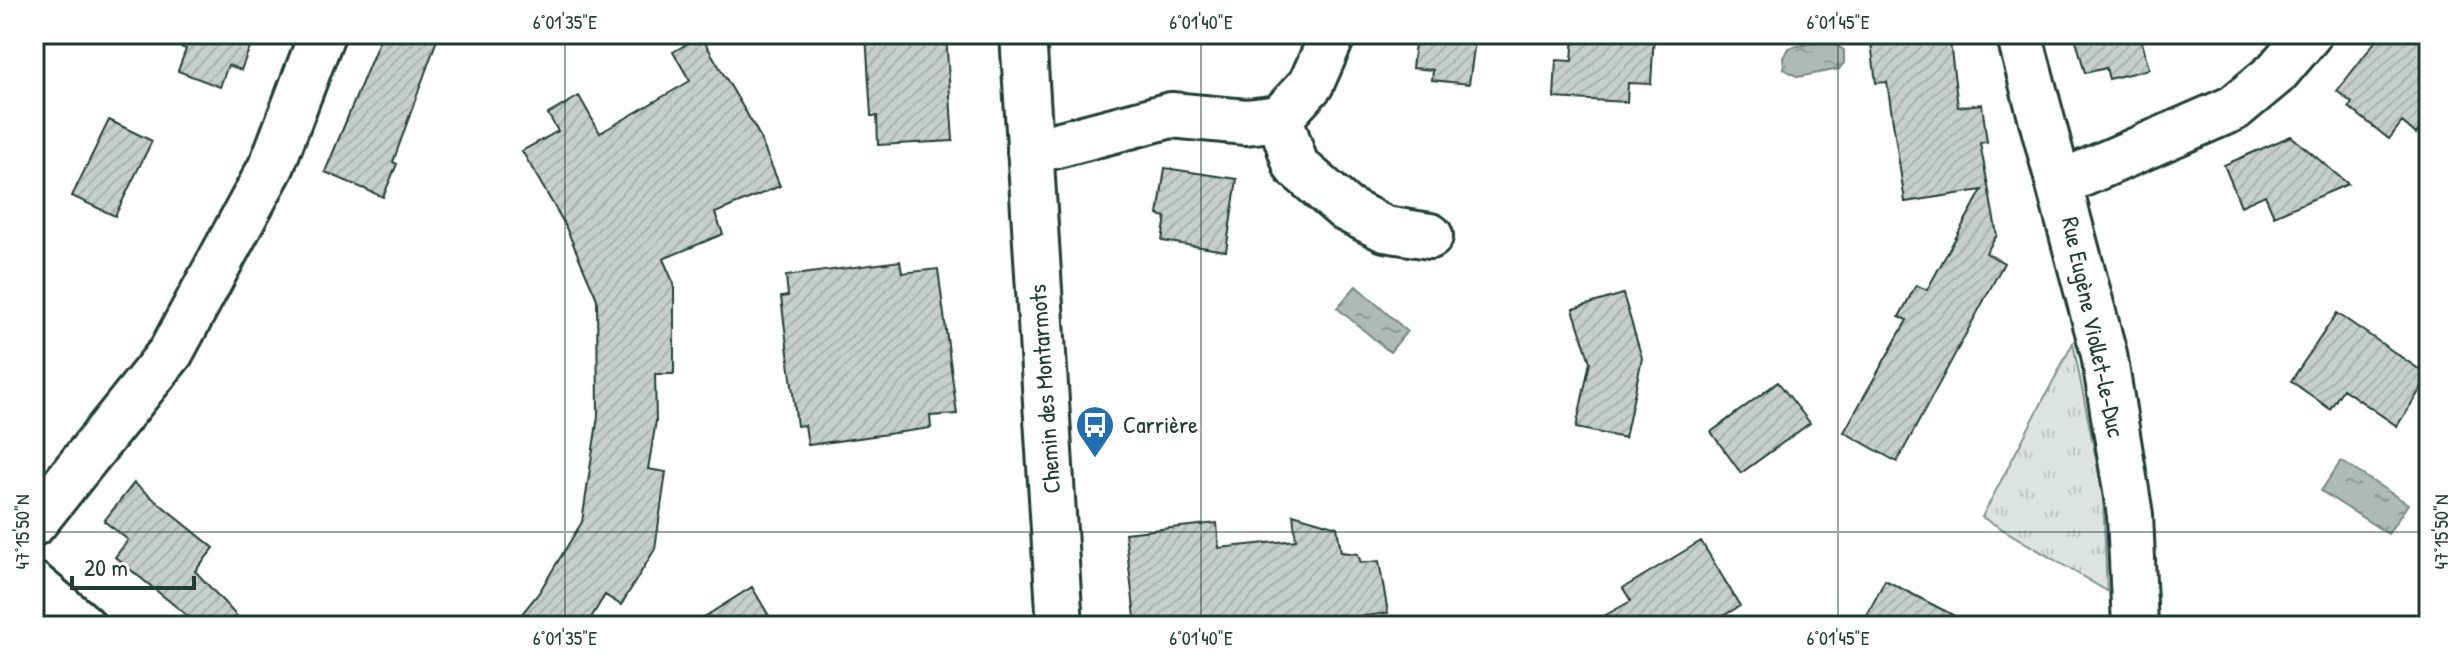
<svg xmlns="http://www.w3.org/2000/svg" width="2463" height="660" font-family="'Patrick Hand',sans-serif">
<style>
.grass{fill:url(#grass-tufts);stroke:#7e908b;stroke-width:2}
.water{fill:url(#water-ripples);stroke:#758883;stroke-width:2}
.building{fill:url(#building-hatch);stroke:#1f3d34;stroke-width:2}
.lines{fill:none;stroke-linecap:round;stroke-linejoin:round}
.minor-casing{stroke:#1f3d34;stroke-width:50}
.minor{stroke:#fff;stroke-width:44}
.ticks{fill:none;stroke:#1f3d34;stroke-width:2;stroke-opacity:0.45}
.labels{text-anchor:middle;stroke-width:6;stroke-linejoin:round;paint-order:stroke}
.street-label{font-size:24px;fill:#1f3d34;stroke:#fff}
.poi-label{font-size:24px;fill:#1f3d34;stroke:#fff;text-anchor:start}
.neatline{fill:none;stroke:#1f3d34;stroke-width:3}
.ticks-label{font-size:20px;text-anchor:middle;fill:#1f3d34}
</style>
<defs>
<pattern id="grass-tufts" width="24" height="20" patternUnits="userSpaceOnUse" patternTransform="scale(2)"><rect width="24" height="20" fill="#dee3e2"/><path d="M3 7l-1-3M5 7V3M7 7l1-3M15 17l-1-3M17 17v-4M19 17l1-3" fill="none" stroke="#bec4c2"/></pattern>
<pattern id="water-ripples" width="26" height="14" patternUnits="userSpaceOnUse" patternTransform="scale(2)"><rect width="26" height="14" fill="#afbab7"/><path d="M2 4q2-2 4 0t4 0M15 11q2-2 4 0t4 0" fill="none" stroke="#8e9896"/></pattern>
<pattern id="building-hatch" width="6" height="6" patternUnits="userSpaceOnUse" patternTransform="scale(2)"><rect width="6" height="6" fill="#c7cfcc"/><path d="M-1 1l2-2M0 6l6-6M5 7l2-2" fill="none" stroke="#aab3b0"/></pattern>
</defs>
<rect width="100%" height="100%" fill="#fff"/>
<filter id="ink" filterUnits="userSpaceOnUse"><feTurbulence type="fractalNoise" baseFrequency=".0125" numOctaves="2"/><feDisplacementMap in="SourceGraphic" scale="16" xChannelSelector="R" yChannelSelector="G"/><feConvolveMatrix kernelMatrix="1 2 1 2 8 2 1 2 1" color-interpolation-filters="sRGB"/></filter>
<g filter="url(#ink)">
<path class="grass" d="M2073 343 2103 494 2107 591 1982 517Z"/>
<path class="water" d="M1828 40 1844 50V63L1839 69 1798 77 1784 69 1783 58 1788 48Z
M1356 286 1407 331 1390 352 1337 308Z
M2341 461 2408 504 2388 534 2321 491Z"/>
<path class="building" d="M154 34H255L241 70 228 65 220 87 178 71 186 49 154 37Z
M382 34H439L393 162 397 164 383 197 325 172Z
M866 34H946L953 141 878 145 877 116H871Z
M1416 34H1476L1469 84 1432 80 1433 70 1412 68Z
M1574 34H1654L1651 84 1628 83 1627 102 1554 98 1556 60 1572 61Z
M1870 34H1949L1958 107 1982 104 1987 142 1980 143 1997 235 1986 253 2004 263 1897 462 1844 432 1907 320 1899 317 1916 285 1927 290 1982 190 1905 202 1887 82 1876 83Z
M2100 34H2140L2149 69 2109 79 2106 68 2085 73 2076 40Z
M2381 34H2429V118L2416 134 2402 122 2389 139 2349 107 2352 103 2337 91Z
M701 36 757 131 780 186 715 213 723 234 663 259 674 284V374H655L656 421 648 469 666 472 655 549 621 605 605 595 586 626 572 618 567 626H512L538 594 582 522 598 416 597 299 564 223 522 151 558 131 548 114 579 96 600 133 690 81 673 52Z
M109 120 152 141 115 216 72 196Z
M2291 136 2348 184 2274 216 2265 195 2241 206 2224 165Z
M1165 168 1237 179 1226 251 1162 241 1166 217 1158 215Z
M900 261 902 273 938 269 957 414 930 416 931 428 808 445 805 425 797 426 781 297 788 296 786 276Z
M1623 294 1642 358 1625 438 1576 428 1590 362 1573 309Z
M2337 313 2429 376 2397 426 2343 389 2330 409 2291 381Z
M1778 382 1810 423 1741 473 1711 432Z
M134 483 214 548 195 571 246 626H200L115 557 128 540 104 521Z
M1293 514 1337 527 1341 552 1358 554 1361 563 1379 561 1388 613 1350 618 1352 626H1136L1125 533 1217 523 1219 548 1296 540Z
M1701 541 1740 606 1706 626H1586L1631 601 1623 588Z
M1885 580 1974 626H1884L1866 617Z
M752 587 769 616 753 626H690Z"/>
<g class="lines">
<defs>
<path id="minor" d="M1023 34 1060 626
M2019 34 2104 354 2130 515 2135 626
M1280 118 1311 84 1333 34
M1030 152 1171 115 1246 122 1280 118 1296 166 1346 209 1385 229 1430 236
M2059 184 2234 108 2276 73 2309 34
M34 523 171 352 272 165 322 34
M34 585 83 626"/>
</defs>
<use href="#minor" class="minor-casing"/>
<use href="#minor" class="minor"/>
</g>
</g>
<path class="ticks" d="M565 34V626M1201 34V626M1838 34V626M34 532H2429"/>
<defs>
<symbol id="bus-pin" viewBox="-11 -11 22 30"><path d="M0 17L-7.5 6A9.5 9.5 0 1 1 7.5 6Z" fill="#1f6fb2" stroke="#fff"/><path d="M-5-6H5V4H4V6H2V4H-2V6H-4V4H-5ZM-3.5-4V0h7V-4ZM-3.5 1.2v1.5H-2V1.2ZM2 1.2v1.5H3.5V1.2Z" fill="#fff"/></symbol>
</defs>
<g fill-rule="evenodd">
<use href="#bus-pin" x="1073" y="403" width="44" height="60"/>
</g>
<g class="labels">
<g class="street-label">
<text transform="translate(2093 327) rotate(78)" y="8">Rue Eugène Viollet-le-Duc</text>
<text transform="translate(1045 389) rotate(-94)" y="8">Chemin des Montarmots</text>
</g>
<g class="poi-label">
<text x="1123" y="433">Carrière</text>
</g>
</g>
<rect width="2463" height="660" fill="none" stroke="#fff" stroke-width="88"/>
<path d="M72 576v12h122v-12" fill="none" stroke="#1f3d34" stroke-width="4"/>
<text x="84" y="576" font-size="24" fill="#1f3d34" stroke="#ffffff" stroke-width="6" paint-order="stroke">20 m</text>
<rect x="44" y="44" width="2375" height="572" class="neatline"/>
<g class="ticks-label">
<text x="565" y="29">6°01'35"E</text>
<text x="1201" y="29">6°01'40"E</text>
<text x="1838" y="29">6°01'45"E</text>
<text transform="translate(22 532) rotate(-90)" y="7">47°15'50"N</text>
<text transform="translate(2441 532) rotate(-90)" y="7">47°15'50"N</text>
<text x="565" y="645">6°01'35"E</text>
<text x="1201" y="645">6°01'40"E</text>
<text x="1838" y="645">6°01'45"E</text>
</g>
</svg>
